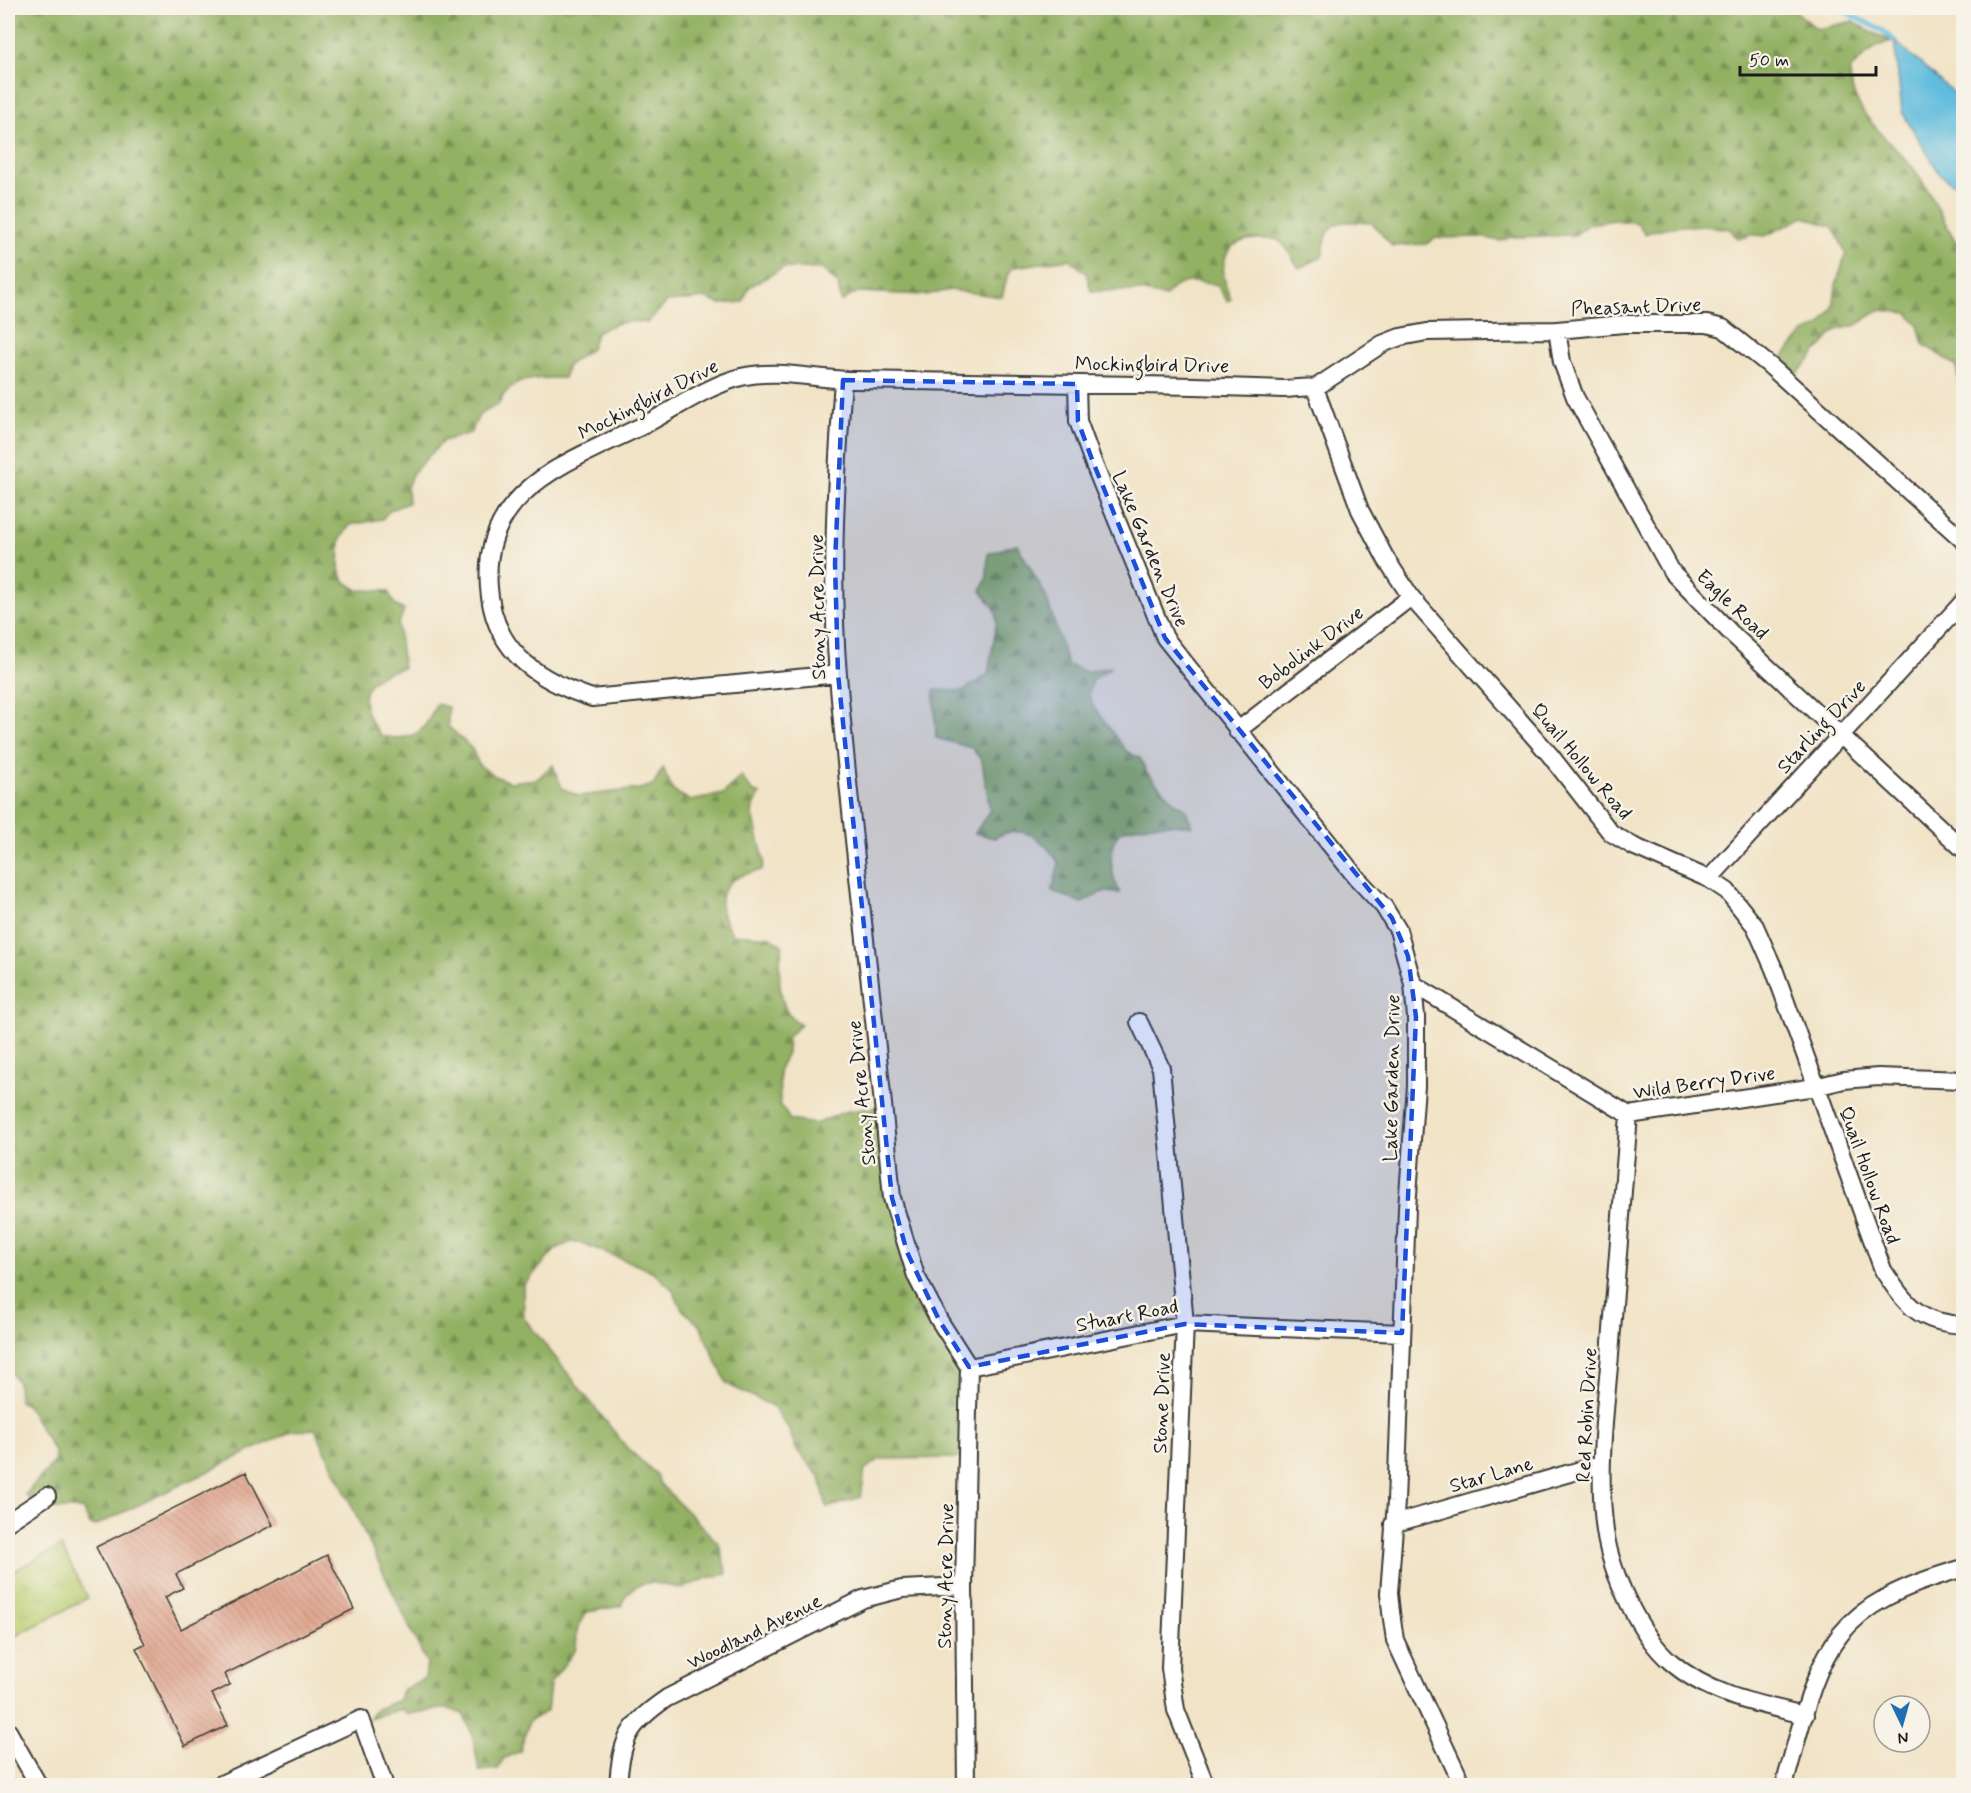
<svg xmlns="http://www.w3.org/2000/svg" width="1971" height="1793" font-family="Mynerve,sans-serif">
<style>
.forest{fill:url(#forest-firs);stroke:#586640;stroke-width:1.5}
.park{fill:url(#park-tufts);stroke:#6b7547;stroke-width:1.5}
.water{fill:#5fbcdd;stroke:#3e6c7c;stroke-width:1.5}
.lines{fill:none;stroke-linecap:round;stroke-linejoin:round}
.stream{stroke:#5fbcdd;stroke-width:5}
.building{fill:url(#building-back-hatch)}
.service-casing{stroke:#3c3a36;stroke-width:11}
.minor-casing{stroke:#3c3a36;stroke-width:20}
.service{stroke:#fff;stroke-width:8}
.minor{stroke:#fff;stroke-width:16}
.marked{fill:#1d4ed8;fill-opacity:0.2;stroke:#1d4ed8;stroke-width:4.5;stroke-dasharray:12 8;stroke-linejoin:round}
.labels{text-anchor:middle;stroke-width:5;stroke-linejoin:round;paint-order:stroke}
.street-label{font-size:20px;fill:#1c1c1c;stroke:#f7f3e8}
</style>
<defs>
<pattern id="forest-firs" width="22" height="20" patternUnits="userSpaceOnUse" patternTransform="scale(1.5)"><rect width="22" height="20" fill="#93b164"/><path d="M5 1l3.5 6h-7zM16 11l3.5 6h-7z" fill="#778f52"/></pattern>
<pattern id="park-tufts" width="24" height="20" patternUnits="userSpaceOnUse" patternTransform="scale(1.5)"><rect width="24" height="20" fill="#bace72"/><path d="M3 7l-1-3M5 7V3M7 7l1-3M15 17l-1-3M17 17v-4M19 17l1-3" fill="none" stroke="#9fb062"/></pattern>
<pattern id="building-back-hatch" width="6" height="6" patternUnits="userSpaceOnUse" patternTransform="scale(1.5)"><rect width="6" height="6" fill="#e0a791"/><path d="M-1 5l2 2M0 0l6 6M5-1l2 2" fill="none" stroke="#c08f7c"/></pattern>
</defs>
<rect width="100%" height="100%" fill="#f7f3e8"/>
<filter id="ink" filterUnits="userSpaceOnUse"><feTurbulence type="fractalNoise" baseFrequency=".0167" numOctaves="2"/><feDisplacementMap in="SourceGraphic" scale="12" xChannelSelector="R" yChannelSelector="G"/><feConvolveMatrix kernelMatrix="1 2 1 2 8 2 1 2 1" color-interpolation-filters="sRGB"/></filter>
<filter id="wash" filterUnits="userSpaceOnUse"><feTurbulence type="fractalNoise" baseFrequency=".008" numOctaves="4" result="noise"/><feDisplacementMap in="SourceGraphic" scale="24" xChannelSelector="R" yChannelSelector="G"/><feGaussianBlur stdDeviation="1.35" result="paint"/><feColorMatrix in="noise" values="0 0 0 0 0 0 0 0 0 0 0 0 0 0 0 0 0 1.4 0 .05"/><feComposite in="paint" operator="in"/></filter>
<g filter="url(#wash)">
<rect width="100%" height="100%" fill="#f1e3c6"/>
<path class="forest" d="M8 8H1792L1817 29 1854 21 1870 32 1893 41C1875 44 1862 57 1850 70 1848 111 1890 139 1913 168 1930 189 1941 217 1955 240L1963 248V413L1956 366 1923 344 1918 325 1908 313 1879 310 1857 325 1836 330 1789 383 1774 367 1803 334 1821 325 1833 309 1836 285 1846 253 1833 227 1804 217 1765 236 1747 234V237L1737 238 1730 229C1701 225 1672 223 1645 234L1638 223 1615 220 1589 224 1575 235 1511 237 1500 241 1481 237 1436 238 1426 244 1392 246 1372 223C1336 221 1329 217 1322 257L1299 268C1293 260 1286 243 1276 239 1271 238 1262 239 1257 239 1219 240 1218 270 1231 299L1227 301 1218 286C1200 281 1177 277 1166 297L1140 291H1091L1086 273 1069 259 1014 267 1008 273 1002 297 950 290 925 295 857 292 841 302 838 284 822 269 783 268 749 287 743 302 720 304 705 298 667 302 647 323C628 319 612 323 596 333L591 349 568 365 564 378C538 378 510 376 499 404L479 415 471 433 443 441 412 474 407 488 408 503 390 510 382 519 350 525 340 540 339 569 344 581 358 590 388 591 395 605 404 610 398 625 403 668C357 678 355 702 381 736 412 742 425 734 436 704L448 707V726L472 749 479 765 497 777 510 782 537 779 553 765 562 788 578 796 640 789 653 785 663 768 673 791 691 801 723 794 741 776 752 791 760 794 752 811 764 861 762 870C722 877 709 897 732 934L771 937 783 946C778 963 778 996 787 1012 790 1017 796 1021 801 1025L788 1036 787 1053 779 1069 780 1104 790 1120 815 1124 844 1112 879 1107 905 1251 969 1368 964 1458 880 1459 865 1470 861 1497 827 1508 820 1477 796 1449 788 1427 772 1406 727 1384 700 1326 682 1309 672 1289 652 1271 584 1244 571 1242 556 1249 523 1286 524 1318 627 1448 656 1474 660 1484 719 1544 727 1574 707 1578 682 1589C657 1581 631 1576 621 1606L587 1612 577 1630 576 1649 550 1683 547 1711 529 1721 520 1751 503 1759 498 1769 479 1771 473 1736 463 1714 447 1708 408 1714 401 1709 369 1718 376 1709 399 1700 402 1690 425 1678 427 1664 315 1429 292 1431 95 1526 90 1525 82 1509H44L25 1495 54 1462 55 1453 27 1405 19 1401 18 1383 8 1368Z
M1017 544 1046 596 1067 664 1086 672 1111 667 1092 681 1089 694 1093 706 1126 751 1140 758 1147 773 1173 801 1185 808 1192 826C1178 823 1128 823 1118 834 1106 849 1112 878 1120 893L1102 892 1082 903 1052 891 1059 863C1042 838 1024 822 994 838L975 833 990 810 982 761 972 748 936 738 934 690 963 691 988 674 997 620 995 609 981 591 987 577 988 554Z"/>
<path class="park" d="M61 1546 88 1598 8 1640V1574Z"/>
<path class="water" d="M1894 40 1950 90 1963 107V191L1940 174 1902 112Z"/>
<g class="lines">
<path class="stream" d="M1837 8 1883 31 1894 40"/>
</g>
<g id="blocks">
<path class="building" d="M246 1472 273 1525 176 1574 183 1588 165 1597 181 1629 327 1555 354 1609 225 1674 230 1685 212 1694 228 1725 185 1746 136 1648 145 1644 96 1547Z"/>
</g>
</g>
<g filter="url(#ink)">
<use href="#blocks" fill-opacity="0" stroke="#3c3a36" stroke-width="1.5"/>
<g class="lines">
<defs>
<path id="service" d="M8 12 12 8"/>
<path id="minor" d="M1557 330 1562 362 1575 397 1672 572 1731 633 1964 850
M843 380C836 478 830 577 838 675 852 849 877 1023 892 1198L916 1276 939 1320 969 1367 964 1586 966 1786
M1077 384 1078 421 1093 462 1165 638 1356 877 1384 907 1398 930 1413 984 1416 1017V1086L1407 1208 1396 1502 1389 1593 1391 1612 1395 1640 1463 1786
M1315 388 1360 510 1386 559 1411 597 1550 755 1611 833 1633 846 1709 879 1727 891 1755 926 1774 969 1883 1270C1906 1305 1919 1323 1964 1325
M1315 388 1382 344 1400 337 1427 332 1557 330 1624 324H1707L1723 328 1769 365 1964 541
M838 674 592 698C541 681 498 655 490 597 475 489 570 462 648 423 678 407 708 386 741 377 779 368 817 380 855 380 969 381 1082 384 1195 386 1224 387 1254 388 1283 389 1294 389 1305 386 1315 388
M1237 731 1411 597
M1709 879 1964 601
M1413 984 1629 1115 1815 1087 1844 1080 1878 1077 1964 1080
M1139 1022 1161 1068 1185 1324 1170 1668 1176 1710 1206 1786
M1629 1115C1623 1195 1616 1275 1610 1355 1605 1413 1597 1473 1605 1531 1611 1573 1639 1635 1671 1662 1709 1695 1757 1704 1805 1715
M969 1367 1185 1324 1402 1333
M8 1522 47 1496
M1393 1524 1601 1464
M8 1731 39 1786
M217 1786 361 1719 385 1786
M618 1786C621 1738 629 1724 667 1698L863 1599 902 1589 964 1586
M1784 1786C1821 1656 1820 1608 1964 1568"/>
</defs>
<use href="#service" class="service-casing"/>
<use href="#minor" class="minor-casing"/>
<use href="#service" class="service"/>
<use href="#minor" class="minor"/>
</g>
</g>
<path class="marked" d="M843 380 1077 384 1078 421 1093 462 1165 638 1392 918 1408 956 1416 1017 1402 1333 1185 1324 969 1367 939 1320 907 1252 892 1198 838 674 835 563Z"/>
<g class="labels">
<g class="street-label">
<text transform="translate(1636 306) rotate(-2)" y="7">Pheasant Drive</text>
<text transform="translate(1152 364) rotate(1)" y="7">Mockingbird Drive</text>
<text transform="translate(648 399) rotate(-27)" y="7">Mockingbird Drive</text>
<text transform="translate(1151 549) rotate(67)" y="7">Lake Garden Drive</text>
<text transform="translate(1733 604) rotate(44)" y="7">Eagle Road</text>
<text transform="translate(817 607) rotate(-91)" y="7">Stony Acre Drive</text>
<text transform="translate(1311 647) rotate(-37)" y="7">Bobolink Drive</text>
<text transform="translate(1821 726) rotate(-47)" y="7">Starling Drive</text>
<text transform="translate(1582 761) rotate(50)" y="7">Quail Hollow Road</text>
<text transform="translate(1391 1078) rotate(-89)" y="7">Lake Garden Drive</text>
<text transform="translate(1704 1082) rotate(-8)" y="7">Wild Berry Drive</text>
<text transform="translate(861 1093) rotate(-96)" y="7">Stony Acre Drive</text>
<text transform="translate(1870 1175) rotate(70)" y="7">Quail Hollow Road</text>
<text transform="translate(1127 1315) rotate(-11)" y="7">Stuart Road</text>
<text transform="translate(1161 1403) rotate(-88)" y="7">Stone Drive</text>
<text transform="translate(1586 1415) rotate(-87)" y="7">Red Robin Drive</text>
<text transform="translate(1491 1474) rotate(-16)" y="7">Star Lane</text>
<text transform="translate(945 1576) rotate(-89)" y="7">Stony Acre Drive</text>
<text transform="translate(754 1631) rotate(-26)" y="7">Woodland Avenue</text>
</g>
</g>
<rect width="1971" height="1793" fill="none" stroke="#f7f3e8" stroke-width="30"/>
<g transform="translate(1902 1724) rotate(175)"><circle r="28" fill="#f7f3e8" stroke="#9f9d96" stroke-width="1.5"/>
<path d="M0-4.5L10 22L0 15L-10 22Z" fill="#1f6fb2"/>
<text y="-9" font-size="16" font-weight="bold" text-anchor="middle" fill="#1c1c1c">N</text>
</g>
<path d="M1740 66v9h136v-9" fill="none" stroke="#1c1c1c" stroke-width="3"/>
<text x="1749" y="66" font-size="18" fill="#1c1c1c" stroke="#f7f3e8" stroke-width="4.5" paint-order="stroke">50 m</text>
</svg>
